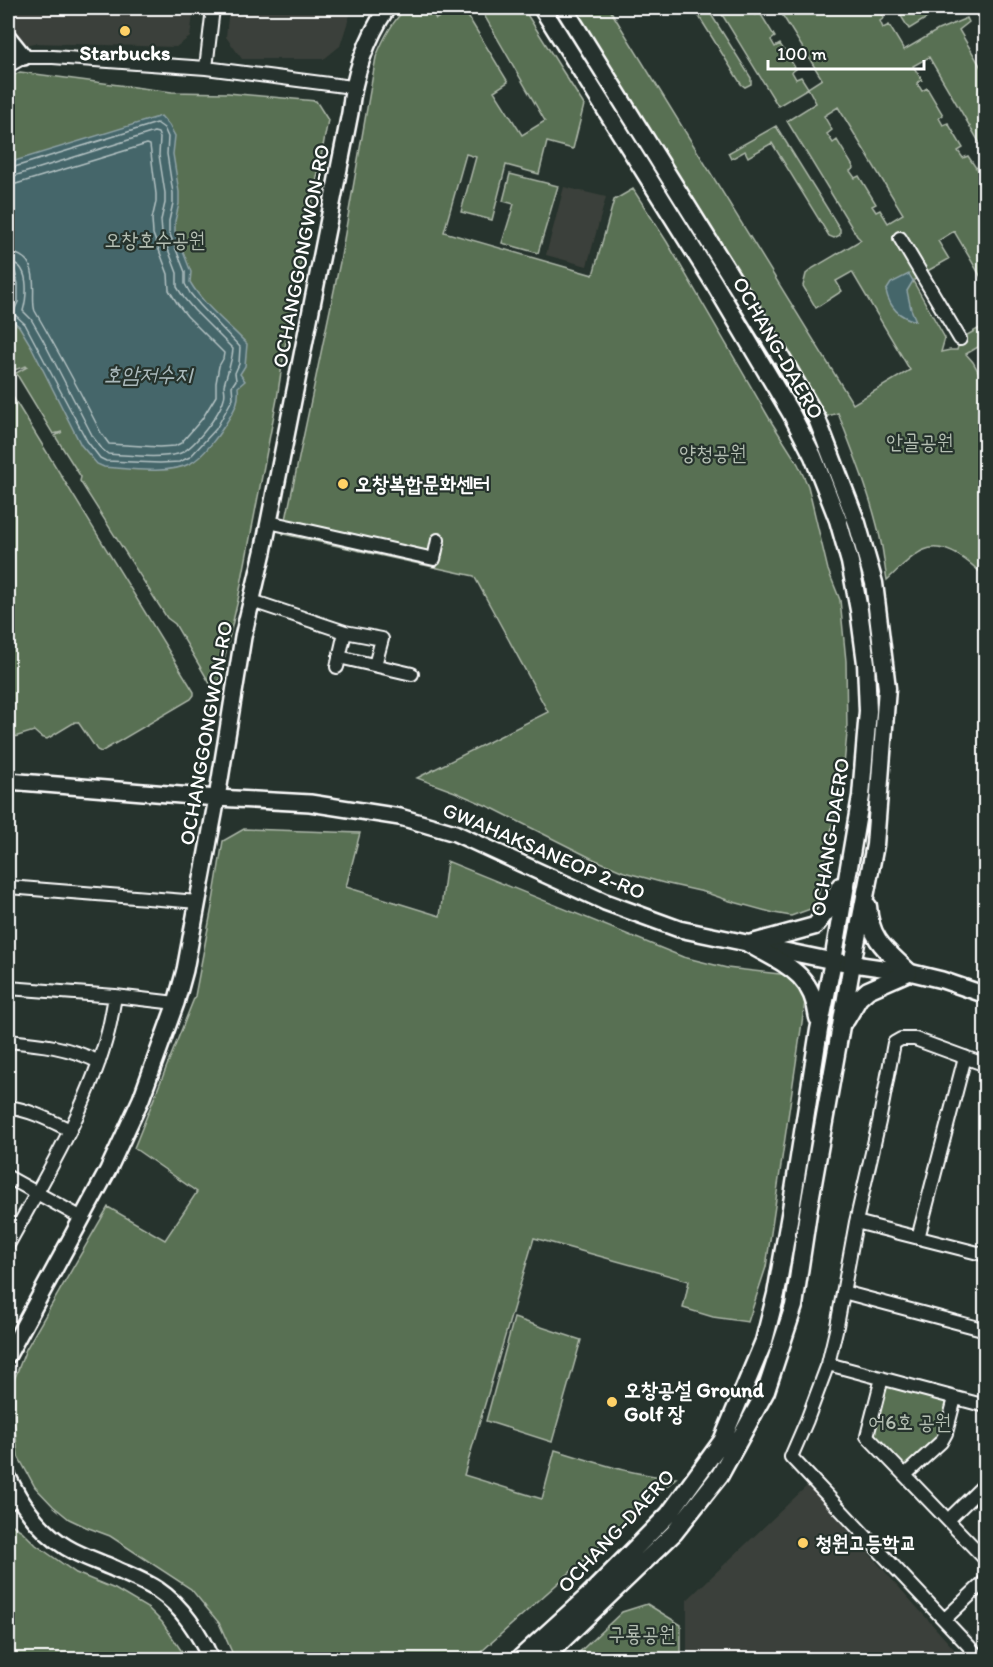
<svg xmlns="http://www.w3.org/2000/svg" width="993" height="1667" font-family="Itim,'Poor Story',sans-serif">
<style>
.built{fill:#3b403a}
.green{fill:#596f53;stroke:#acb7a9;stroke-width:1.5;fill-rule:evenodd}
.water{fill:#44666a;stroke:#8fa3a6;stroke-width:1.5}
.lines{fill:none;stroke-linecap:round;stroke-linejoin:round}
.shore{stroke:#b4c2c3;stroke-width:1.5}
.minor-casing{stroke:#fff;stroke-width:16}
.tertiary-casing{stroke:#fff;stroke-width:20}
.secondary-casing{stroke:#fff;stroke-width:21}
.minor{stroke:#26332d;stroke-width:12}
.tertiary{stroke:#26332d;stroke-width:15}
.secondary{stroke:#26332d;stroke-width:16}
.poi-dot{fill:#ffd166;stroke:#26332d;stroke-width:2}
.labels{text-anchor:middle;stroke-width:4.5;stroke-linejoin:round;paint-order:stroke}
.poi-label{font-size:21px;font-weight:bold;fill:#fff;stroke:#26332d;text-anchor:start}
.park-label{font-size:21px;fill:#b4beb2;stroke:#26332d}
.street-label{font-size:21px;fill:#fff;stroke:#26332d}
.water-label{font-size:22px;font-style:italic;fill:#abbabc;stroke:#26332d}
</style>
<rect width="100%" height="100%" fill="#26332d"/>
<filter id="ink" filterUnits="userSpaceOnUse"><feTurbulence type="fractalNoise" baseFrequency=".0167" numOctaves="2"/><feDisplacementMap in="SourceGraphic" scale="12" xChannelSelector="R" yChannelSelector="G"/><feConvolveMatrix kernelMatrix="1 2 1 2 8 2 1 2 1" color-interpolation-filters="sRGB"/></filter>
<g filter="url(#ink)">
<path class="built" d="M8 8H194L190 37 176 47 34 43 8 48Z
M229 8H357L350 15 340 46 324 59H242L226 37Z
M564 187 606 197 587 266 546 255Z
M808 1485 962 1658 960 1659H687V1600Z"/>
<path class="green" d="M406 8H429L436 19 455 8H463L508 82 494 91 522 135 545 121 480 8H523L584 105 573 149 547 142 539 174 506 165 492 220 461 212 476 157 466 154 444 232 593 275 614 200 633 189 667 242 772 423 798 464 808 486 828 570 840 600 846 661 847 733 842 787 832 827 816 907 791 916 774 913 730 901 704 892 664 883 624 872 591 858 494 809 455 792 417 778 548 712 474 576 283 534 340 262 376 57C383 39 392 22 406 8Z
M564 8H609L853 404 910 370 852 272 836 281 842 291 816 308 803 286 806 274 813 268 861 240 857 236 787 121 816 103 808 88 778 106 718 8H750L755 15 760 13 775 37 771 40 775 47 780 44 796 69 792 72 796 79 801 77 808 88 822 79 778 8H878L884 18 880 21 883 28 889 25 904 50 938 30 967 18 969 22 959 30 985 74V152L929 57 913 66 922 80 917 83 922 91 927 88 943 115 939 118 943 125 948 123 963 148 958 151 963 158 968 156 976 168 985 162V284L954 231 938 241 949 259 922 274 913 281 945 338 941 352 950 350H957L960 339 985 325V343L966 354 973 362 985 384V577C971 563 945 541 924 550 910 556 898 570 887 580 885 569 884 558 882 547 873 501 855 457 838 413L817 419ZM838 107 903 214 888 223 880 210 876 212 872 206 876 204 859 176 855 178 850 171 854 168 837 140 833 143 827 134 832 130 824 116Z
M695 8H707L751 78V84L745 87 741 84 695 10Z
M896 8H935L927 11 930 16 909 29Z
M20 72 172 92 228 93 316 101 328 120 284 352 277 399 238 600 216 694 175 624 167 618 80 481 81 477 55 436 62 432 53 434 16 373 27 367 26 366 14 370 8 359V78Z
M776 126 840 229V235L834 238 829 236 772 143 748 157 745 151 731 159 728 153Z
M510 174 558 186 538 253 502 243 514 204 503 201Z
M8 389 194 692V695L191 699 101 752 97 750 78 722H75L47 739 41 737 34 731 8 739Z
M244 829 360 833 346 887 440 916 447 861 683 957 727 968 789 975 806 995 766 1267 748 1322 713 1317 683 1308 689 1281 534 1238 464 1475 542 1499 555 1450C595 1462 634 1476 676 1478L473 1659H235L219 1623 191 1589 110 1536 86 1527 69 1519 53 1506 35 1487 18 1456 14 1419V1380L26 1349 108 1207 165 1240 197 1192 134 1148 195 996 212 907 223 841Z
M514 1318 581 1340 552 1442 486 1421Z
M882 1378 955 1398 946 1433 905 1475 867 1436Z
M8 1522 22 1531 36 1545 76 1573 115 1589 149 1609 162 1622 187 1659H8Z
M647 1604 681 1625V1659L571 1660 622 1612Z"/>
<path class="water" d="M161 116 169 125 175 136 173 154 179 192V204L175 221V231L191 272 190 282C204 306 228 324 247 344L245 366 240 374 245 381 238 387C240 404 233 411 225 425 218 436 203 457 191 463 169 475 130 469 104 467L97 464 81 445 31 346 19 326 8 317V309L12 301V285L8 265V163Z
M909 274 913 281 907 291 911 309 916 321C899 317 890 308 886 291L891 283Z
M634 1651 649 1659H610L621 1652Z"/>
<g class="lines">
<path class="shore" d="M8 169 157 123 164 128 168 137 167 154 173 193V203L169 221V232L185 272V284L190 293 200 305 240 347 239 364 235 373 236 380 232 386 233 398 216 429 190 457 179 462 160 463 106 461 100 458 87 441 25 324 13 313 18 302V284L15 272 12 270 8 269
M8 176H14L154 132 158 133 160 138 159 155 165 193V203L161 220 162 233 177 273V287L184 298 194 310 233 349C232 362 227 373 224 385 224 389 226 394 224 398 220 414 193 450 178 454 158 459 129 455 108 454L102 449 93 437 43 340 31 319 23 311C27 296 31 263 8 262
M8 185 16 184 147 144 150 145 156 194V202L152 219 153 234 168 274 169 290 177 303 187 316 224 353 223 359 219 366 216 383V396L202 419 181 443 175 446 159 447 109 444 101 433C80 391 58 351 35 311 31 303 37 279 30 266 26 257 17 253 8 253"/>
<defs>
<path id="minor" d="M8 66 24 57H53L206 68 352 87
M206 68 213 8
M900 238 960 339
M269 522 434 559 438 540
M252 601 345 632 337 667
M345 632 382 639 375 665
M339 657 412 674
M8 887 198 902
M8 988 115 996 176 1003
M8 1041C40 1044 69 1047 99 1062
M8 1107C30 1110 49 1120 70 1130
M8 1177 82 1218
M856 1222 986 1255
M918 1238 965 1057
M8 1245C45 1177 88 1108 108 1032 111 1020 113 1008 115 996
M843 1292 986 1330
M828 1364 986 1406
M882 1378 867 1436 986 1560
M905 1475 941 1442 946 1433 955 1398
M8 1504 18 1497
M948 1520 986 1483
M945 1619 986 1580
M982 1660 791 1457 807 1420 828 1364 837 1326 856 1222 879 1122 894 1043 901 1039H915L986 1065"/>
<path id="tertiary" d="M8 37 24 57
M8 781 217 798 310 803 400 817 455 833 605 902 679 929 833 961 909 972 942 980 986 995
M8 1355 108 1170 141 1099 176 1003 185 970 217 798 243 637 263 552 350 113C354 74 365 41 387 8
M8 1477C21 1504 40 1531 66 1547 81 1556 97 1561 113 1568 128 1575 145 1581 158 1590 182 1606 200 1634 211 1660
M984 1660 986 1658"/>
<path id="secondary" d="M749 944 815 926 830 907 840 886
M749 944C785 965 812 972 818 1018
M846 1020 859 998 868 990 909 972C886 950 870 940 868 906
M518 1660 586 1598 669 1514 722 1441 764 1341 776 1294 791 1209 819 1030 833 961 861 796 868 711 866 663 859 610 850 562 838 520 813 456 792 415 714 283 542 8
M542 1660 674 1533 720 1475 766 1391 794 1306 809 1206 852 964 875 845 887 688 874 583 857 523 817 419 783 360 564 8"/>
</defs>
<use href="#minor" class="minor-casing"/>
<use href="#tertiary" class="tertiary-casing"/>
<use href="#secondary" class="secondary-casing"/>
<use href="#minor" class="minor"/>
<use href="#tertiary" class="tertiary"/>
<use href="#secondary" class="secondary"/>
</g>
</g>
<g class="poi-dot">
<circle cx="125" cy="31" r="6"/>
<circle cx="343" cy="484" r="6"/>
<circle cx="612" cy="1402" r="6"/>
<circle cx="803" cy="1543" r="6"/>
</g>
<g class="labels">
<g class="poi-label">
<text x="125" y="60" text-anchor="middle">Starbucks</text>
<text x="355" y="491">오창복합문화센터</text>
<text x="624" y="1397">오창공설 Ground<tspan x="624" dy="24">Golf 장</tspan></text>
<text x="815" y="1550">청원고등학교</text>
</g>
<g class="park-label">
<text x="155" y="247">오창호수공원</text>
<text x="920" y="449">안골공원</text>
<text x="713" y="460">양청공원</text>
<text x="910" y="1429">어6호 공원</text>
<text x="642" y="1641">구룡공원</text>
</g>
<g class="street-label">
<text transform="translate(301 256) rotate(-79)" y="7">OCHANGGONGWON-RO</text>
<text transform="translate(778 348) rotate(60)" y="7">OCHANG-DAERO</text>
<text transform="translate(206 733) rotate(-80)" y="7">OCHANGGONGWON-RO</text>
<text transform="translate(830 837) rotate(-81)" y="7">OCHANG-DAERO</text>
<text transform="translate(544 851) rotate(23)" y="7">GWAHAKSANEOP 2-RO</text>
<text transform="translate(616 1531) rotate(-47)" y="7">OCHANG-DAERO</text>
</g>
<g class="water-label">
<text x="148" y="382">호암저수지</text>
</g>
</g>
<rect width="993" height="1667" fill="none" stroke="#26332d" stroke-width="30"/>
<rect x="15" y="15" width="963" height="1637" fill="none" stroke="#fff" stroke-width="2" filter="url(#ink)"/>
<path d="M768 60v9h156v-9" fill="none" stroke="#ffffff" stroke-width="3"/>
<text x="777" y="60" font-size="18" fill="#ffffff" stroke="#26332d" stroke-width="4.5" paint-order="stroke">100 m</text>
</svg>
